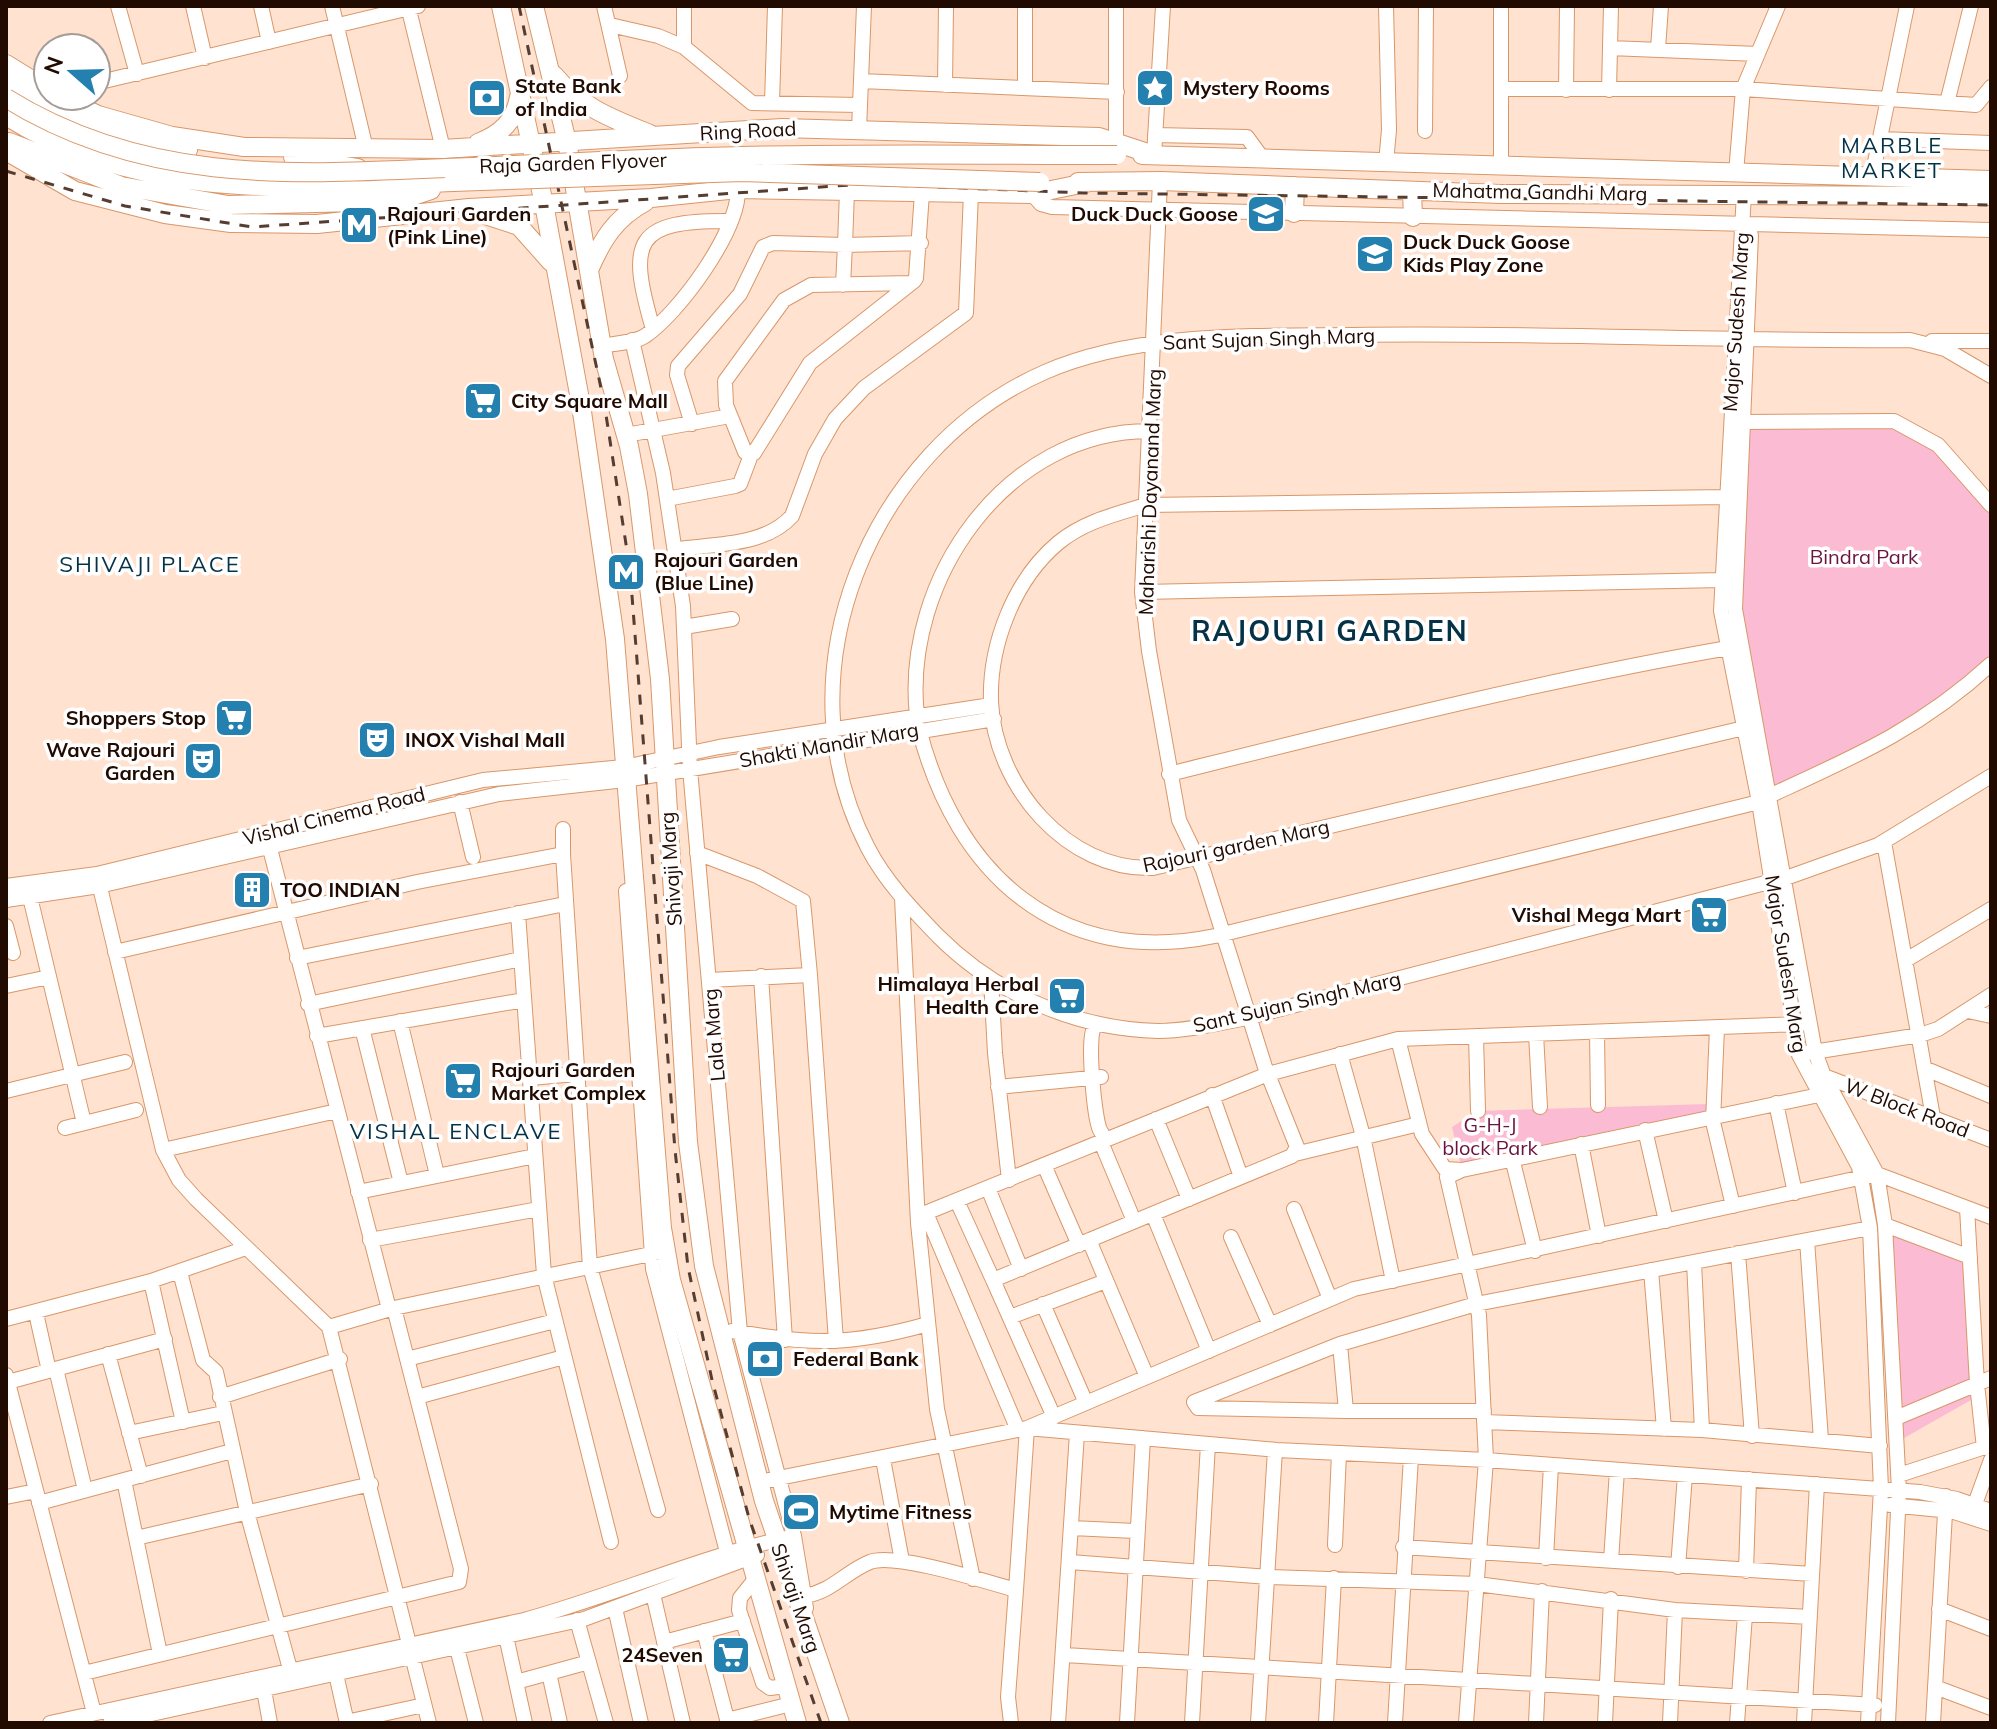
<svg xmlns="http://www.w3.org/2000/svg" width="1997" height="1729" font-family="Mulish,sans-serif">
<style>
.green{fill:#fbbbd3}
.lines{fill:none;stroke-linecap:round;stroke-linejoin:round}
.minor-casing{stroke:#d99769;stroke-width:16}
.major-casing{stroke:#d99769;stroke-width:20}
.minor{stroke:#fff;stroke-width:14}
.major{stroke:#fff;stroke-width:18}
.rail{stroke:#563d31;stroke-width:3;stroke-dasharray:10 10;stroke-linecap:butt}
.major-bridge-casing{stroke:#d99769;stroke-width:20;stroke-linecap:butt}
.major-bridge{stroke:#fff;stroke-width:18}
.labels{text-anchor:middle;stroke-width:7;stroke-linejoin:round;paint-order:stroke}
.poi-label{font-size:20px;font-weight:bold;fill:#210a00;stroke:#fff;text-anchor:start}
.street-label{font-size:20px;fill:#210a00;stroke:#fff}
.park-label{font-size:20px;fill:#6a133f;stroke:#fff}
.neighbourhood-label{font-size:22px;letter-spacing:2px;fill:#053247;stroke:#fff}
.district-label{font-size:28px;font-weight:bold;letter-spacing:2px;fill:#053247;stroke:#fff}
</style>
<rect width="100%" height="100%" fill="#ffe2d0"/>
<path class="green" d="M1894 421 1938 445 1991 505V665L1956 695 1769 796 1735 609 1741 422Z
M1709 1104 1714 1116 1462 1170 1452 1127 1478 1111Z
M1885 1225 1970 1257 1978 1396 1897 1442Z"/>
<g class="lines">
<defs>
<path id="minor" d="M118 6 137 74
M193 6 205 58
M261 6 269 42
M332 6 366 149
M408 6 443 149
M604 6 620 76
M1386 6 1389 130 1386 163
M610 25 658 36 684 47 752 103 860 105
M684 47V6
M1610 48 1758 54
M1658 49 1661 6
M861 81 1117 92
M96 83 418 6
M945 85 946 6
M1025 88V6
M1501 89H1743L1976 105 1991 87
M1566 90 1567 6
M1609 90 1611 6
M772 103 775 6
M1947 103 1971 6
M859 130 864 6
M1425 131 1426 6
M1155 135 1247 137 1263 159
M1880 139 1991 143
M1116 140V6
M1154 155 1163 6
M1501 166V6
M1736 173 1743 89 1778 6
M1872 177 1907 6
M1744 193 1721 611 1759 802 1799 1055 1859 1167 1870 1228 1881 1489 1868 1723
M1032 194 1041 204 1052 207 1991 230
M1751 235 1735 609 1815 1052 1824 1076 1877 1174 1885 1225 1899 1490 1888 1723
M911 283 811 285 784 300 725 381 726 405 745 452 754 453 810 363 914 281 916 278 922 193
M843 285 845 245 921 243
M653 329C627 240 634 220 731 221
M632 340 663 473 683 606 690 769 740 1332 794 1536 806 1608
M1932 341H1991
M602 346C615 343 634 343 645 336 679 313 739 231 738 189
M1741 422 1894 421 1938 445 1991 505
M692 424 677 375 678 366 740 294 763 247 773 243 845 245 847 191
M626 435 730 416
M1725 497 1146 505C1116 514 1083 522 1058 543 1014 580 989 645 991 702 995 786 1067 871 1153 868L1744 728
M667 499 735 486 740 484 751 455
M677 549C715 544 765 546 792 516L815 454 835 419 864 388 966 313 971 193
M1142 592 1723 580
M684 627 732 619
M917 716C902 580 1006 430 1151 431
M919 729C956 874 1059 968 1215 936L1759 802
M1169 774C1354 728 1539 681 1728 648
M1769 796C1854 757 1920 729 1991 664
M460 802 473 857
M563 829V854
M268 841 389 1309
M1884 842 1933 1117
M697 853 757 876 803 901 810 975
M98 879 163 1150 179 1180 196 1199 329 1327 429 1723
M1783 879 1878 845 1991 776
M1773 881 1242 1019C1215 1024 1186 1031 1158 1031 1076 1029 996 994 938 936 912 909 885 881 868 848 777 674 869 449 1045 372 1137 332 1254 336 1353 335 1539 332 1725 342 1910 340L1945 349 1991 376
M6 886 97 874 483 780 624 767 719 747 991 705
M626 891 653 1269 727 1552
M30 897 84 1123
M902 898 918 1223 937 1409 973 1579
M6 900 99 886 499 794 625 780 994 719
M518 913 544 1275 611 1542
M6 926 13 953
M115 952 417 882 563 854 590 1267 658 1510
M297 958 565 904
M1906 960 1991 909
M761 976 785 1340
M991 979 995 1053 1009 1180
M709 980 810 975 836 1341
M6 986 49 977
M308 1004 521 959
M1968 1011 1991 1016
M400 1021 437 1175
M362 1028 401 1183
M1094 1028C1087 1038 1094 1117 1100 1130 1102 1134 1105 1137 1106 1141
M1717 1028 1713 1122 1733 1206
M1597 1032 1598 1105
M1536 1034 1540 1107
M317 1036 524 1000
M1476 1036 1478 1111
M1398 1039 1422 1134 1445 1169 1462 1170 1447 1177 1479 1315 1486 1460 1466 1723
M1807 1053 1920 1035 1938 1029 1991 995
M1340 1054 1363 1136 1393 1281
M1926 1069 1991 1096
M1824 1076 1991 1140
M530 1078 576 1074
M998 1087 1101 1077
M6 1091 125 1062
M1212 1095 1241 1177
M1776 1103 1795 1193
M1156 1119 1189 1199
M65 1128 136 1110
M1645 1130 1666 1221
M1101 1142 1134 1221
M1581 1144 1599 1236
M163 1150 337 1111
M1295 1154 1419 1124
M1512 1158 1535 1251
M1044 1165 1079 1245
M1462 1170 1819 1095
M988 1188 1021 1269
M358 1192 535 1156
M957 1201 993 1280
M1294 1209 1330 1299
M926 1213 1018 1430
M1153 1214 1209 1351
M918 1216 1268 1074 1398 1039 1801 1024
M1885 1225 1970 1257
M1231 1237 1270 1325
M370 1240 539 1209
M1089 1240 1147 1377
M1807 1240 1821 1440
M1738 1253 1752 1436
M1694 1262 1702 1430 1880 1446
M1651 1270 1664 1429
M180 1272 203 1360 216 1372 247 1512 290 1669
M151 1281 183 1422
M1043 1304 1086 1403
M36 1313 49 1371
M1010 1317 1106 1281
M6 1319 151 1281 246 1248
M329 1327 394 1308 660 1252
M732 1331C811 1345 850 1346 928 1324
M1340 1344 1194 1402 1198 1408 1346 1411
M108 1354 141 1476
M407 1359 555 1321
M56 1369 85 1490
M6 1375 94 1713
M8 1382 165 1339
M220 1397 340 1359
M417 1397 564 1357
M1484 1411H1346L1340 1344 1476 1304 1870 1228
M1054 1417 993 1280 1292 1156 1297 1147 1265 1067 1203 870 1179 820 1149 651 1142 592 1160 181
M1896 1418 1977 1384 1967 1208
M1484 1422 1702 1430
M129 1433 223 1413
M1984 1448 1977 1384 1991 1378
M883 1459 902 1561
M1899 1475 1991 1445
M759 1482 1027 1428 1277 1450 1486 1460 1920 1492 1957 1499 1991 1511
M6 1497 36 1491
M39 1503 124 1480
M1975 1504 1991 1460
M1890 1505 1951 1511 1991 1524
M1072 1528 1135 1531
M136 1538 124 1480 232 1451
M1335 1545 1339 1453
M1403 1547 1812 1574
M1546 1558 1551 1465
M1611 1561 1617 1470
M1070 1562 1269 1577 1477 1584 1675 1610 1810 1617
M1678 1567 1685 1475
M1746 1571 1749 1479
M756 1578 740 1598 739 1610 763 1683 770 1688 786 1686
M1016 1590 1027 1428 1354 1289 1877 1174 1991 1217
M653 1594 683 1723
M804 1596C832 1592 845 1572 870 1562 894 1552 987 1582 1016 1590L1008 1697 1011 1723
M615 1608 641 1723
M1939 1609 1991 1629
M577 1620 606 1723
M704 1631 728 1723
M506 1636 525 1723
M664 1642 743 1621
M457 1648 476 1723
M160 1654 136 1538 371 1484
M1065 1655 1875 1705
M84 1673 459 1582 461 1569 394 1308
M336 1674 347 1723
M516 1682 549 1673
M1935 1687 1991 1708
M264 1690 270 1723
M727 1720 791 1704
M346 1722 424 1705
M50 1723 524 1620C612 1596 696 1558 786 1538
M110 1723 584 1619 757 1555
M560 1723 549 1673 589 1662
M1058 1723 1077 1433
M1127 1723 1143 1438
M1192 1723 1208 1444
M1258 1723 1275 1450
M1326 1723 1334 1578
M1395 1723 1411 1457
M1536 1723 1542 1591
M1605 1723 1611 1599
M1670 1723 1675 1610
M1737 1723 1745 1615
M1804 1723 1817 1484
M1933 1723 1946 1496"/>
<path id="major" d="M501 6 544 204 581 405 615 639 662 1228 671 1280 797 1723
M534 6 567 142 604 359 629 446 638 494 660 679 688 1142 704 1266 764 1501 840 1723
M6 64 48 90
M554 75C580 107 613 119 650 134
M6 79C63 116 121 139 188 150
M59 96 98 115 172 136 244 147 443 149 782 128 1099 137 1154 155
M6 116C144 203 298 188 453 182
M9 142 121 186 228 205 398 201 431 190
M478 143C501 134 515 121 519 97
M6 147 13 155 75 191 165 214 231 223 317 224 469 208 651 198 738 189 1032 194 1090 182
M1142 155 1991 180
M293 157 358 168
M1078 182 1161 181 1500 194 1991 196
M1412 191 1413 217
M479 213 519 226 551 262
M1294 213 1295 186
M589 270C602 240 615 218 645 202"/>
</defs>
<use href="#minor" class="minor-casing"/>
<use href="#major" class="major-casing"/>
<use href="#minor" class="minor"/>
<use href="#major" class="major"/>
<path class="rail" d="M519 6 604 402 630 570 675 1150 688 1267 712 1380 749 1518 821 1723
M6 171 125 206 252 227 864 184 1084 193 1991 205"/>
<defs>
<path id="major-bridge" d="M6 98C144 184 290 175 446 168 544 164 643 158 742 156 867 153 992 155 1117 155
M453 182 742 172 1040 182"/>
</defs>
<use href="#major-bridge" class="major-bridge-casing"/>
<use href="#major-bridge" class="major-bridge"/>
</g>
<defs>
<symbol id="sight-square" viewBox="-11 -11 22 22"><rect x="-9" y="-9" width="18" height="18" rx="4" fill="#2480ae" stroke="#fff"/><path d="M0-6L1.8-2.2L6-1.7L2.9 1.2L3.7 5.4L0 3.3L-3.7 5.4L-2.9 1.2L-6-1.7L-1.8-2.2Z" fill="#fff"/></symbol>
<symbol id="bank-square" viewBox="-11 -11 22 22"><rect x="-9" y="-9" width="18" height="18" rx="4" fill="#2480ae" stroke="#fff"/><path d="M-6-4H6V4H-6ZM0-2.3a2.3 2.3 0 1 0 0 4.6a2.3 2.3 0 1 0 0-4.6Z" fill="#fff"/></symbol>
<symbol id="school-square" viewBox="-11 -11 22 22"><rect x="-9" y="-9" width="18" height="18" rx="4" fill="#2480ae" stroke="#fff"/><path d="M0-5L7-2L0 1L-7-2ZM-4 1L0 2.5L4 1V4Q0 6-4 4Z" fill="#fff"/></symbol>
<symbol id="metro-square" viewBox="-11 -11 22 22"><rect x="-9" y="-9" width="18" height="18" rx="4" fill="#2480ae" stroke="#fff"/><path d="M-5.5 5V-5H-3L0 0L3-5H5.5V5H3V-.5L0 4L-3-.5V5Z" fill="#fff"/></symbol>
<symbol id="supermarket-square" viewBox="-11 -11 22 22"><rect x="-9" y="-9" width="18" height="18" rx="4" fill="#2480ae" stroke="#fff"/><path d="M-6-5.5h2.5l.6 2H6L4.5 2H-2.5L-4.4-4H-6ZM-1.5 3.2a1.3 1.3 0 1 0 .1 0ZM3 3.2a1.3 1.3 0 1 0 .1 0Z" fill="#fff"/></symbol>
<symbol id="theatre-square" viewBox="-11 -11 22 22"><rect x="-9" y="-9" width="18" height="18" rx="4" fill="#2480ae" stroke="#fff"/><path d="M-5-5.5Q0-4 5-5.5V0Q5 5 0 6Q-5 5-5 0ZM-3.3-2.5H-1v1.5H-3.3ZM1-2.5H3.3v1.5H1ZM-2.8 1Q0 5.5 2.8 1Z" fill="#fff"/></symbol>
<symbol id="building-square" viewBox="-11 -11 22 22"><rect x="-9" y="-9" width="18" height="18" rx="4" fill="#2480ae" stroke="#fff"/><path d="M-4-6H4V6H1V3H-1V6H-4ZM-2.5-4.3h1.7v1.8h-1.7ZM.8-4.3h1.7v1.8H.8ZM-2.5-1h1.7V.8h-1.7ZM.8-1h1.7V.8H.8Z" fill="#fff"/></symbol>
<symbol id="stadium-square" viewBox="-11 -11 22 22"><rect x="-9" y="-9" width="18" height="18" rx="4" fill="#2480ae" stroke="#fff"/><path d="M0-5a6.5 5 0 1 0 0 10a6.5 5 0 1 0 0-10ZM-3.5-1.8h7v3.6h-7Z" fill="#fff"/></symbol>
</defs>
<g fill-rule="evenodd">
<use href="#sight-square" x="1133" y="66" width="44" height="44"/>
<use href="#bank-square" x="465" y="76" width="44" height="44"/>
<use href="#school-square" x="1244" y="192" width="44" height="44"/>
<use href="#metro-square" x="337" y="203" width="44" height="44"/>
<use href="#school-square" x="1353" y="232" width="44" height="44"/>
<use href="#supermarket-square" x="461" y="379" width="44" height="44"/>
<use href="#metro-square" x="604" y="550" width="44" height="44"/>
<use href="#supermarket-square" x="212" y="696" width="44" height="44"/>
<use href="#theatre-square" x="355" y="718" width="44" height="44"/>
<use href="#theatre-square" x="181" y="739" width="44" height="44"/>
<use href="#building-square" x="230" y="868" width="44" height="44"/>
<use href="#supermarket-square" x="1687" y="893" width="44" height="44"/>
<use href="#supermarket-square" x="1045" y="974" width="44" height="44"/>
<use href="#supermarket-square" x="441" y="1059" width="44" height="44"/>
<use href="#bank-square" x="743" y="1337" width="44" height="44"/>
<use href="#stadium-square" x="779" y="1490" width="44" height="44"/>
<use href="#supermarket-square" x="709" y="1633" width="44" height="44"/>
</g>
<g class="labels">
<g class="poi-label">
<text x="515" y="93">State Bank<tspan x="515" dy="23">of India</tspan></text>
<text x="1183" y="95">Mystery Rooms</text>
<text x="387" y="221">Rajouri Garden<tspan x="387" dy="23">(Pink Line)</tspan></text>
<text x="1238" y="221" text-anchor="end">Duck Duck Goose</text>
<text x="1403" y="249">Duck Duck Goose<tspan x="1403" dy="23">Kids Play Zone</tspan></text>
<text x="511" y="408">City Square Mall</text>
<text x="654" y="567">Rajouri Garden<tspan x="654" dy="23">(Blue Line)</tspan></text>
<text x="206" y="725" text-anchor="end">Shoppers Stop</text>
<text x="405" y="747">INOX Vishal Mall</text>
<text x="175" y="757" text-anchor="end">Wave Rajouri<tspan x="175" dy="23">Garden</tspan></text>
<text x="280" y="897">TOO INDIAN</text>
<text x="1681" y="922" text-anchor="end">Vishal Mega Mart</text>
<text x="1039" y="991" text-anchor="end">Himalaya Herbal<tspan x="1039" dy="23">Health Care</tspan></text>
<text x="491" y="1077">Rajouri Garden<tspan x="491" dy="23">Market Complex</tspan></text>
<text x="793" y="1366">Federal Bank</text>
<text x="829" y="1519">Mytime Fitness</text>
<text x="703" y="1662" text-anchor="end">24Seven</text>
</g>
<g class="street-label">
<text transform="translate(748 131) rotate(-3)" y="7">Ring Road</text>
<text transform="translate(573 163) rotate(-2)" y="7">Raja Garden Flyover</text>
<text transform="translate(1540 192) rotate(1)" y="7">Mahatma Gandhi Marg</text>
<text transform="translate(1736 322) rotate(-86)" y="7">Major Sudesh Marg</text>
<text transform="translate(1269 339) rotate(-2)" y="7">Sant Sujan Singh Marg</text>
<text transform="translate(1150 492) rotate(-88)" y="7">Maharishi Dayanand Marg</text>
<text transform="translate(829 745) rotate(-10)" y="7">Shakti Mandir Marg</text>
<text transform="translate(334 816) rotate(-14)" y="7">Vishal Cinema Road</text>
<text transform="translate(1236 846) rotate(-12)" y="7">Rajouri garden Marg</text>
<text transform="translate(671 869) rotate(-94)" y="7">Shivaji Marg</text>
<text transform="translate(1786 964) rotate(81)" y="7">Major Sudesh Marg</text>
<text transform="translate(1297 1002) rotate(-13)" y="7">Sant Sujan Singh Marg</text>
<text transform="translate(714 1035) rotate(-95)" y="7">Lala Marg</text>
<text transform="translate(1907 1108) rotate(21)" y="7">W Block Road</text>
<text transform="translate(796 1598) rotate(71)" y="7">Shivaji Marg</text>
</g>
<g class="park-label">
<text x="1864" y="564">Bindra Park</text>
<text x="1490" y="1132">G-H-J<tspan x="1490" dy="23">block Park</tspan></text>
</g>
<g class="neighbourhood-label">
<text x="1892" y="153">MARBLE<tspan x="1892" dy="25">MARKET</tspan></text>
<text x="150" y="572">SHIVAJI PLACE</text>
<text x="456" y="1139">VISHAL ENCLAVE</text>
</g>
<g class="district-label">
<text x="1330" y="641">RAJOURI GARDEN</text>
</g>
</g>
<rect width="1997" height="1729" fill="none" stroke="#210a00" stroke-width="16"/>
<g transform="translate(72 72) rotate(290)"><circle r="38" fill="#ffffff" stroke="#a69d99" stroke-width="2"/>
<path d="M0-6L14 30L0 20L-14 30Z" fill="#2480ae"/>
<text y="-12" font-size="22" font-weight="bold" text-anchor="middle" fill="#210a00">N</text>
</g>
</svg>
